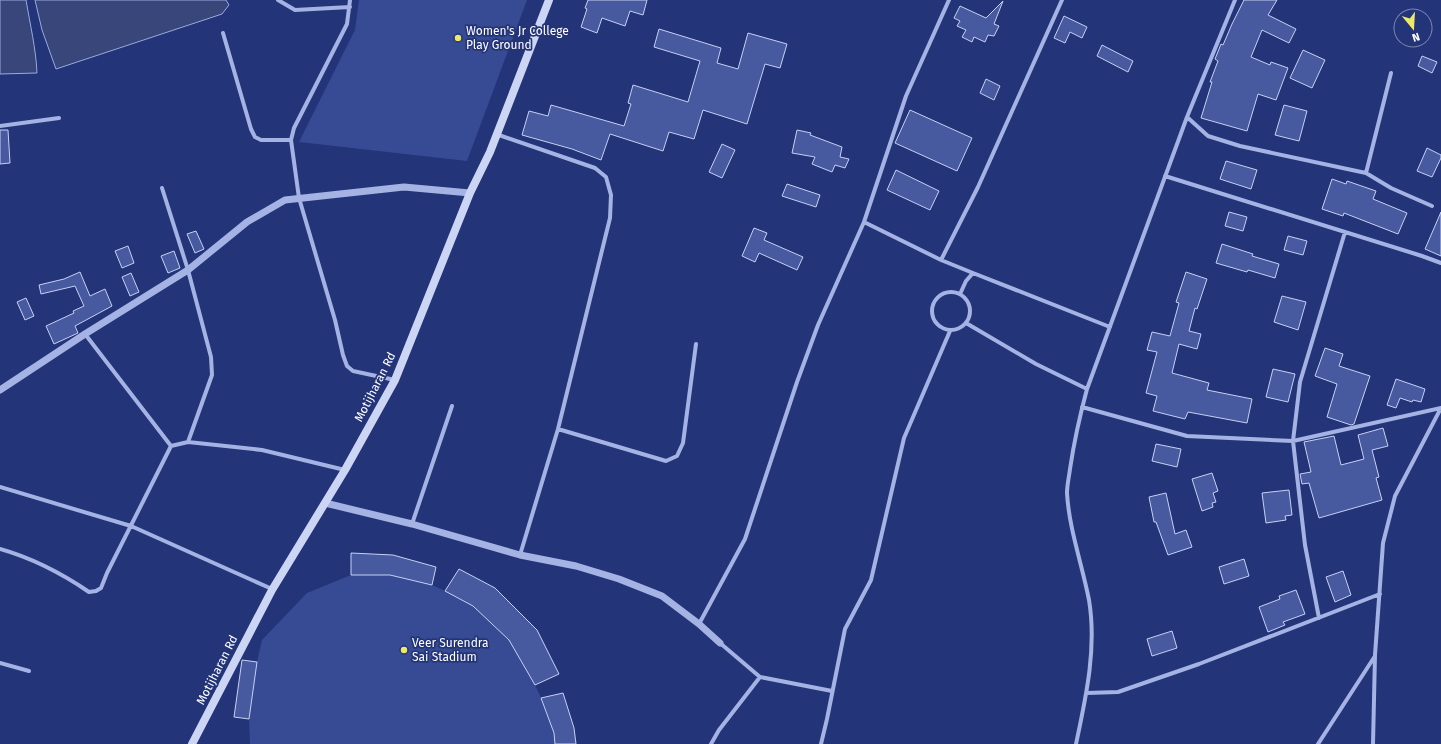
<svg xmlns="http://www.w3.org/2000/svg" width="1441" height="744" font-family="'Fira Sans',sans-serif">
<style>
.green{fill:#374b95}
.water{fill:#394679;stroke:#98aae4}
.building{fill:#475aa0;stroke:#c7d0f3}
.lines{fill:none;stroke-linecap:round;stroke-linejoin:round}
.minor{stroke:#a4b2e4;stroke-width:4}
.tertiary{stroke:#a4b2e4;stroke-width:7}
.secondary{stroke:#cdd5f4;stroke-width:8}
.poi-dot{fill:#eee768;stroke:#233478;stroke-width:1.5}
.labels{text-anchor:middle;stroke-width:3.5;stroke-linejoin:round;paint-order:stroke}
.poi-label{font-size:12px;fill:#fff;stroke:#233478;text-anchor:start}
.street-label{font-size:12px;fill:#fff;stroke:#233478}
</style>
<rect width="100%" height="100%" fill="#233478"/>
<path class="green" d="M359 0H527L467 161 299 142 355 30Z
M351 553 393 555 436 567 432 585 445 591 459 569 495 588 537 630 559 674 535 685 541 698 563 693 574 728 576 744H250L249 719 234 717 242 660 257 662 262 640 307 593 351 575Z"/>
<path class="water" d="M0 0H26C30 24 36 49 37 73L0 74Z
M35 0H226L229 5 222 14 56 69 42 30Z"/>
<path class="building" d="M588 0H647L643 15 630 11 625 26 602 18 597 33 581 27 587 9 585 8Z
M1244 0H1277L1268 15 1296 29 1289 43 1262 30 1251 57 1270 65 1271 62 1288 68 1276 100 1258 94 1247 131 1201 118 1212 82H1210L1218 61 1215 59 1221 44 1223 45 1232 24Z
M1003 1 994 24 999 26 994 36 988 35 985 42 974 37 972 42 962 37 966 30 957 26 960 21 954 18 960 6 986 18Z
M1064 16 1087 27 1082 38 1070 32 1065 43 1054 38Z
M659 29 721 48 717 63 738 69 748 33 787 44 780 68 765 64 747 124 703 110 694 139 669 132 663 151 610 134 601 160 572 149 522 135 529 111 548 116 551 105 624 126 631 104 628 103 633 85 688 102 700 61 654 47Z
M1102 45 1133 61 1128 72 1097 56Z
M1303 50 1325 60 1312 88 1290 78Z
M1422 56 1437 62 1432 73 1418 66Z
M986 79 1000 86 994 100 980 93Z
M1284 105 1307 111 1299 141 1275 135Z
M910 110 972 138 957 171 895 143Z
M0 130H8L10 163 0 164Z
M797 130 811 133 810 135 842 147 840 157 849 159 845 168 835 165 832 172 812 164 815 157 792 153Z
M722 144 735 150 722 178 709 172Z
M1427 148 1441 155V158L1432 177 1417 171Z
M1226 161 1257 170 1251 189 1220 179Z
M896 170 939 191 930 210 887 190Z
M1332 179 1346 184 1347 181 1376 191 1373 199 1407 213 1398 234 1344 213 1343 216 1322 209Z
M787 184 820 195 816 207 782 196Z
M1229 212 1247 217 1243 231 1225 226Z
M1441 212V256L1425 249Z
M754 228 767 233 764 240 803 257 797 270 759 253 755 262 742 256Z
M196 231 204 249 195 253 187 234Z
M1288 236 1307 241 1303 255 1284 250Z
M1222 244 1253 254 1252 256 1279 264 1275 278 1248 270 1247 272 1216 263Z
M128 246 134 263 122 268 115 251Z
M174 251 180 268 168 273 161 256Z
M80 272 90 296 105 289 112 306 75 326 78 333 54 344 46 326 74 313 73 311 84 306 75 286 41 294 39 285 64 279Z
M1186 272 1207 279 1197 309 1195 308 1189 331 1201 334 1197 349 1179 344 1172 373 1209 383 1207 390 1252 399 1247 423 1188 412 1185 419 1153 411 1157 396 1146 393 1157 352 1147 350 1152 332 1170 336 1179 303 1176 302Z
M131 273 139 292 130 296 122 277Z
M1282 296 1306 302 1298 330 1274 322Z
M26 298 34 316 25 320 17 302Z
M1325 348 1343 354 1339 366 1370 376 1354 424 1351 425 1327 417 1337 384 1315 376Z
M1273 369 1295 374 1288 402 1266 397Z
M1396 379 1425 389 1421 402 1413 400 1412 402 1400 398 1396 408 1387 405Z
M1383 428 1388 446 1372 450 1379 477 1376 478 1382 500 1319 518 1309 483 1302 484 1300 474 1311 472 1304 442 1334 436 1341 465 1364 459 1358 435Z
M1156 444 1181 449 1177 467 1152 461Z
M1212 473 1218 491 1213 493 1216 502 1212 503 1213 507 1202 511 1192 479Z
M1289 490 1292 515 1285 516 1286 520 1266 523 1262 493Z
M1166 493 1175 534 1186 530 1192 547 1168 555 1156 522H1154L1149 497Z
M351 553 393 555 436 567 432 585 390 575H351Z
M1244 559 1249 576 1224 584 1219 567Z
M459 569 495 588 537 630 559 674 535 685 509 640 473 606 445 591Z
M1343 571 1351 595 1335 602 1326 577Z
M1296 590 1305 614 1283 622 1285 625 1268 632 1259 607 1280 599 1279 596Z
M1172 631 1177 648 1152 656 1147 639Z
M242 660 257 662 249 719 234 717Z
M563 693 574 728 576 744H555L554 733 541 698Z"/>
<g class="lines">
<path class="minor" d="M278 0 295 10 350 7
M350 0 347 24 294 128 291 140 299 198 335 320 343 355 347 366 353 371 395 380
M223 33 251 129 255 137 261 140H291
M1187 117 1208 136 1240 146 1366 173 1391 188 1432 206
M0 126 59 118
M496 134 595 168 606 177 611 195 610 218 558 429 520 555
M1366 173 1391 73
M1165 176 1422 256 1441 263
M162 188 188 270 211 357 212 375 188 442
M864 222 941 260 973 273
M941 260 978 187 1062 0
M932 311a19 19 0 1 1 38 0a19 19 0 1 1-38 0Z
M960 294 966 281 973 273 1110 327
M966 323 1036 364 1087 389
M85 334 171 446 188 442 262 450 345 470
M1082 407 1187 436 1293 441 1441 408
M558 429 666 461 677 456 683 443 696 344
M0 487 131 526 272 589
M412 524 452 406
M0 549C32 558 61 573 89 592L96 591 101 588 107 573 171 446
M1319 618 1305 545 1293 441 1300 382 1345 232
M699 624 745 539 797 382 818 325 864 222 906 96 949 0
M720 643 760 677 832 691
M0 663 29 671
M1087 693 1118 692 1199 664 1380 594
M711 744 719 730 760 677
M821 744 827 719 845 629 871 580 904 438 950 331
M1076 744C1086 697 1097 648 1089 600 1082 564 1069 529 1067 493 1067 485 1069 477 1070 469 1074 442 1080 415 1087 389L1187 117 1235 0
M1318 744 1375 656
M1373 744 1375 655 1383 543 1395 496 1441 408"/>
<path class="tertiary" d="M0 390 85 334 188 270 247 222 285 200 404 187 470 193
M325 503 412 524 520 555 576 566 619 579 662 596 699 624 720 643"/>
<path class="secondary" d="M192 744 272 590 345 470 395 380 470 193 490 152 549 0"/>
</g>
<g class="poi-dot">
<circle cx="458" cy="38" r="4"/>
<circle cx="404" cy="650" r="4"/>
</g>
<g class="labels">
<g class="poi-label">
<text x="466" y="35">Women's Jr College<tspan x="466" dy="14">Play Ground</tspan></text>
<text x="412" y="647">Veer Surendra<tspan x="412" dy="14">Sai Stadium</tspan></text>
</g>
<g class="street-label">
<text transform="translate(375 387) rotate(-63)" y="4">Motijharan Rd</text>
<text transform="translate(217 670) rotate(-63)" y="4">Motijharan Rd</text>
</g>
</g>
<g transform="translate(1413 28) rotate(162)"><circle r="19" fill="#233478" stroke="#7b85ae"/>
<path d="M0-3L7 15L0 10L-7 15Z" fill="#eee768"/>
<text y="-6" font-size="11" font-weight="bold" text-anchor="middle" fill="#ffffff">N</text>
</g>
</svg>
